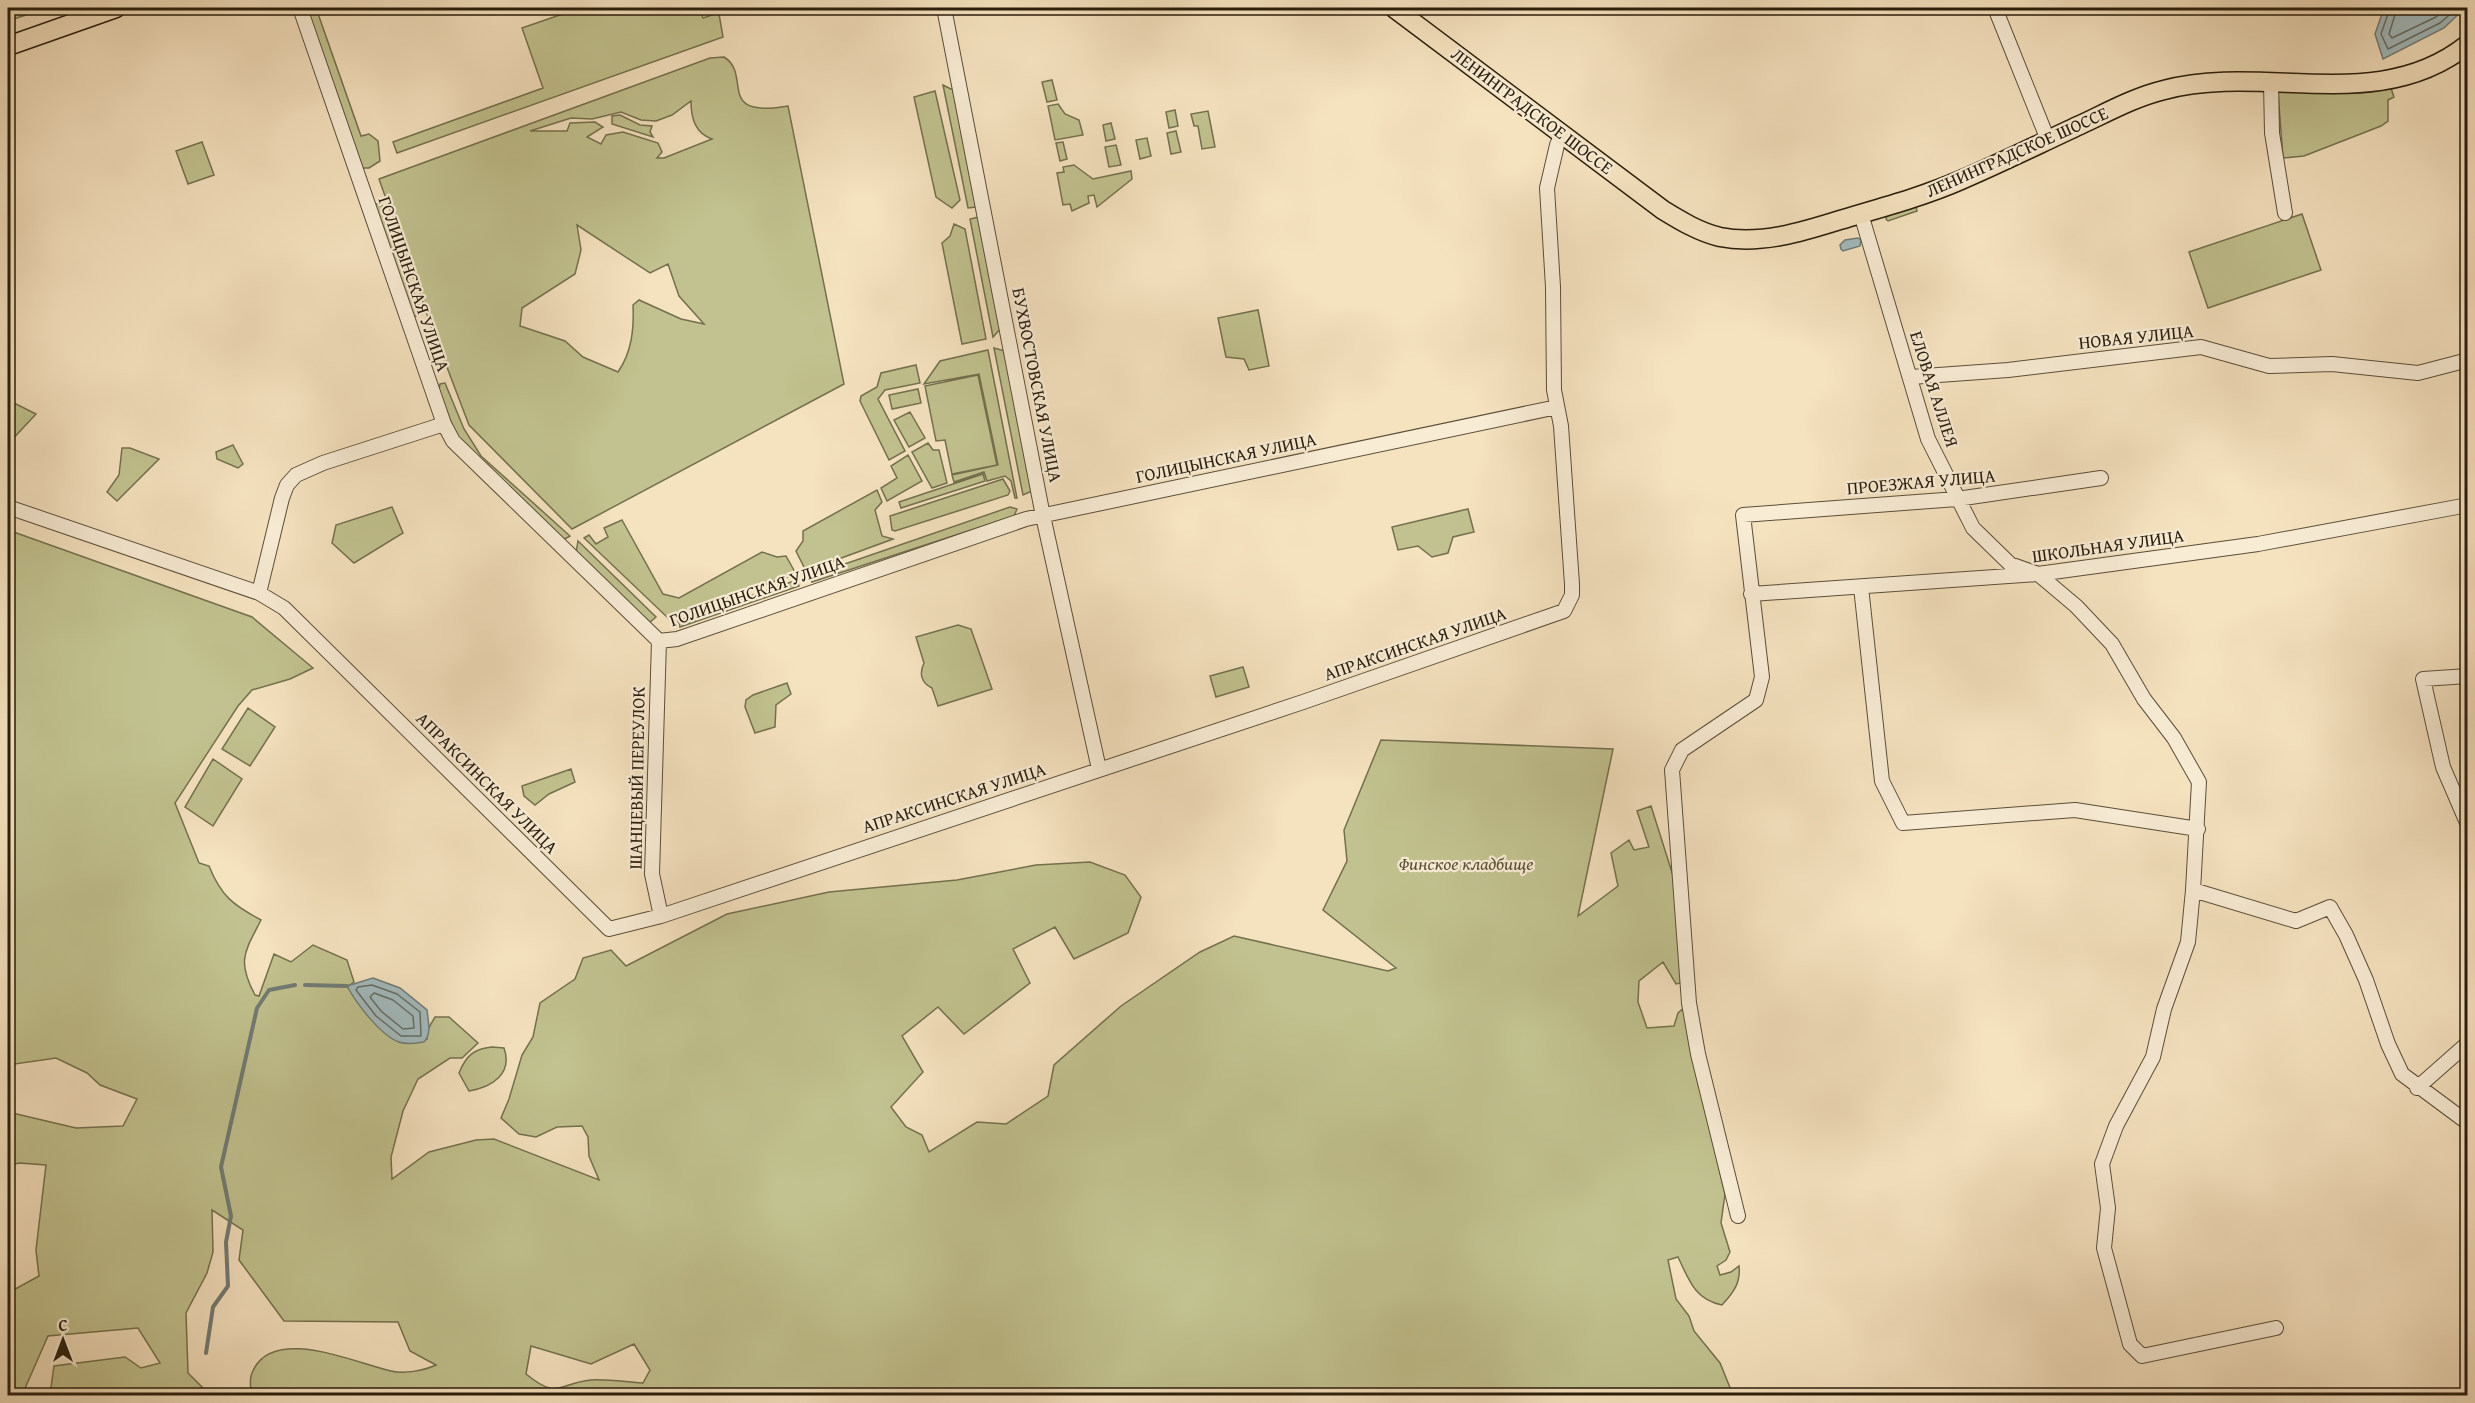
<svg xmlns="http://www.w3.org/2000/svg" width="2475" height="1403" font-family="'Gentium Book Plus',serif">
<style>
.green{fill:#c1c28f;stroke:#74704e;stroke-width:1.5;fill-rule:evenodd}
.water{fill:#a2babe;stroke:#717b77;stroke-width:1.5}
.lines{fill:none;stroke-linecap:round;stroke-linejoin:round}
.shore{stroke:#656c65;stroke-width:1.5}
.stream{stroke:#717b77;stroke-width:4}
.minor-casing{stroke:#5b4e39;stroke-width:16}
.major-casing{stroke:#281d0c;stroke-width:21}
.minor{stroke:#f8ecd5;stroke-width:14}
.major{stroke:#f5e2bf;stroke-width:18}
.labels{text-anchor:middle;stroke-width:4.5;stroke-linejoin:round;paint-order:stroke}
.street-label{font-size:18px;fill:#281d0c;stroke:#f8ecd5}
.park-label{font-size:18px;font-style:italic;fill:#564f33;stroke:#f8ecd5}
</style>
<rect width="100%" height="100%" fill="#f5e2bf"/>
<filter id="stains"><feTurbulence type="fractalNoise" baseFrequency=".00333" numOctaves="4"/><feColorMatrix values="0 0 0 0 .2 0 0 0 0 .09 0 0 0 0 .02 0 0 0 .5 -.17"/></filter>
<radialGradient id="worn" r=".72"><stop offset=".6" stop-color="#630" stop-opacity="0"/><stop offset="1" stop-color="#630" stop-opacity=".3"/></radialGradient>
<path class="green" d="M8 8H47L8 21Z
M304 8H316L361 136 369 134 378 141 380 161 369 168H361Z
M580 8H699L703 18 712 15 710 8H718L723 37 397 153 393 142 543 88 522 28Z
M724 57C753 75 714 119 788 106L844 384 572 529 469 425 429 320 379 179 710 58ZM691 101C691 118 695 133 712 139L664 158H657L662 152 658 143 623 132 606 135 601 144 587 137 603 127 595 122 570 123 567 131H530L571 118 592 119 621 112 641 120 656 121 672 115ZM577 225 650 273 668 264 679 296 704 324 681 319 639 300 633 305C634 329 632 352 618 372L583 357 565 341 520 326 522 308 575 274 581 250Z
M1052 80 1057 100 1047 102 1042 82Z
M943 85 953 90 976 207 968 208Z
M2391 88 2394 97 2388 100V121L2381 126 2304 156 2283 158 2278 92Z
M935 91 960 200 952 208 936 197 914 97Z
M1058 104 1065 114 1079 120 1083 135 1055 140 1048 106Z
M1175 110 1178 126 1169 128 1166 112Z
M1208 111 1215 147 1202 149 1198 126H1194L1191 114Z
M620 115 640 125 652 126 650 132 653 137 612 124V116Z
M1111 123 1115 139 1106 141 1103 125Z
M1176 131 1181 152 1171 154 1167 133Z
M1147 138 1151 156 1140 159 1136 140Z
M202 142 214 175 188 184 176 151Z
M1063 142 1067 159 1060 161 1056 143Z
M1116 145 1121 165 1109 167 1105 147Z
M1074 165 1093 179 1131 171 1132 179 1097 207 1094 195 1088 196 1089 203 1072 211 1070 204 1063 205 1057 173 1064 172 1063 167Z
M381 203 422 314 413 317 373 205Z
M1916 206 1917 211 1888 221 1886 219 1887 215Z
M2302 214 2321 270 2208 308 2189 252Z
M979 217 1001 328 993 337 970 219Z
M954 224 965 229 986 339 962 344 942 243 950 236Z
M1258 310 1269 366 1249 370 1244 359 1226 357 1218 318Z
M994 348 1005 351 1032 491 1023 495Z
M988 350 1017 498H1015L1011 481 1005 476 987 481 984 472 954 482 952 475 998 465 979 374 924 384 940 361Z
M916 365 920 383 885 390 878 399 905 451 889 460 860 401 861 396 877 387 881 373Z
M978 375 997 465 952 474 945 440 936 441 925 386Z
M445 383 464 429 481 456 570 536 561 541 468 454 455 433 439 390 440 384Z
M918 389 921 403 892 409 889 395Z
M8 400 36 414 8 444Z
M910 412 925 438 909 447 894 420Z
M928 443 933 450H939L947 483 932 488 912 452Z
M233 445 243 464 238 468 217 459 216 452Z
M122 448H130L159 459 117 501 107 492 119 475Z
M908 455 922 481 887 501 881 488 897 478 891 466Z
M983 474 985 481 901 508 899 502Z
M1003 479 1010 491 1008 495 895 531 892 530 890 516Z
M877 490 882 502 875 510 882 536 893 539 806 571 796 551 803 541V531Z
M392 507 403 533 354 563 332 543 336 525Z
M1010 507 1017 509 1014 516 812 582 810 576Z
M1468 509 1474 532 1453 537 1448 553 1432 557 1418 546 1398 550 1392 527Z
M622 520 663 594 679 598 762 552 777 557 786 556 796 574 668 618 584 538 589 535 596 544 608 537 604 528Z
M8 530 252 617 313 668 290 679 252 690 238 706 175 803 199 863 209 866C221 896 233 905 261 920 244 953 237 961 255 995L259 996 274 954 291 962 313 945 347 960 354 982 347 987 427 1039 428 1029 435 1017H449L478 1043 462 1058H450L418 1079 403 1111 391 1157 392 1179 429 1152 476 1140 494 1139 599 1180 589 1156 588 1137 582 1126 557 1127 536 1137 519 1134 501 1118 509 1099 522 1055 533 1037 540 1003 575 979 583 958 611 950 626 966 727 914 829 892 957 880 1036 865 1090 862 1125 875 1141 897 1128 933 1074 959 1055 927 1013 949 1030 983 964 1034 938 1007 902 1036 923 1072 891 1107 906 1127 922 1135 929 1152 977 1122 1006 1124 1048 1096 1054 1065 1121 1006 1200 952 1234 936 1388 971 1396 968 1323 910 1347 861 1344 830 1381 740 1613 749 1578 916 1618 886 1611 853 1629 840 1634 850 1649 847 1637 811 1651 806 1675 882 1681 983 1676 984 1663 962 1639 981 1638 1002 1647 1028 1674 1026 1678 1013 1685 1007 1694 1059 1725 1194 1721 1223 1730 1252 1726 1260 1717 1266 1720 1275 1731 1272 1739 1266C1741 1283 1733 1293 1722 1305 1695 1300 1689 1280 1678 1257L1668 1260 1676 1299 1689 1316 1694 1331 1720 1363 1733 1395H251C251 1389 249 1379 252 1373 271 1324 355 1363 391 1371 404 1374 423 1371 436 1365L410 1351 398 1322 284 1321 239 1260 243 1230 212 1210 213 1252 207 1273 186 1313 188 1373 210 1395H50L54 1366 125 1357 141 1368 160 1363 138 1328 48 1336 22 1395H8V1293L39 1276 36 1250 46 1165 19 1163 8 1166V1112L76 1128 123 1126 137 1099 100 1085 87 1073 56 1058 8 1065ZM634 1344 650 1370 643 1383C626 1382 608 1379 591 1380 558 1383 559 1401 526 1374L531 1346 591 1364Z
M578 541 656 617 649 623 576 553Z
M797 580 799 586 680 627 678 621Z
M958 625 971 629 992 689 938 706 932 688C921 683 919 673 924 663L916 637Z
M1243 667 1249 687 1216 697 1210 676Z
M787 683 791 694 776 705 775 727 755 733 745 707 746 700 753 695Z
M248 708 275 727 250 766 222 749Z
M213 759 242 779 213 826 185 807Z
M571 769 575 782 549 794 535 805 524 796 522 786Z
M492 1047 504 1048C513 1074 492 1087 469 1091L459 1073C466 1056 473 1049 492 1047Z"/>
<path class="water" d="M2384 8H2465L2444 28 2383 59 2375 34Z
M1858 238 1861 240 1860 246 1843 251 1841 249 1840 245 1845 240Z
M373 978 400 988 427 1010C428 1020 432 1034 424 1042 417 1043 406 1045 399 1042 381 1036 356 1003 347 986Z"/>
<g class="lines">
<path class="shore" d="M2390 8 2381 34 2388 49 2440 23 2457 8
M2397 8 2389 34 2392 38 2436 17 2446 8
M372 985 397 994 420 1012 421 1036H401L376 1016 356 990 358 987Z
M374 993 393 1000 413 1016 414 1028 403 1029 381 1011 370 997Z"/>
<path class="stream" d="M305 985 347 986
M206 1353 213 1307 228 1286 226 1242 231 1216 221 1167 257 1008 269 990 295 985"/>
<defs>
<path id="minor" d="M300 8 444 424 453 441 659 641 677 639 1026 519 1557 407
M944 8 1043 516 1099 769
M1995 8 2048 140
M2271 83 2272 133 2285 213
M1861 214 1928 439 1973 528 2010 564 2038 574 2076 606 2112 644 2144 699 2174 738 2199 782 2193 890 2296 921 2330 907 2346 935 2366 980 2388 1044 2402 1074 2468 1123
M1911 377 2008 370 2201 347 2269 366 2332 364 2418 373 2468 360
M8 507 259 593 284 608 609 929 661 916 1303 702 1564 611 1572 595V584L1561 426 1554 390 1553 287 1547 188 1557 145 1562 134
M1861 587 1882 781 1903 823 2075 810 2198 829
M259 593 282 498 287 485 296 475 323 463 444 424
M1751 594 2038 574 2258 544 2468 505
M659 641 652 874 661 916
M2468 676 2423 679 2443 767 2468 825
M2193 890 2188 942 2164 1009 2153 1057 2116 1126 2102 1164 2108 1208 2104 1248 2130 1344 2142 1356 2276 1328
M2417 1088 2468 1043
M1738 1216 1698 1054 1689 1003 1672 770 1682 750 1756 700 1762 677 1743 515 1957 499 2101 478"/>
<path id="major" d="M1394 8 1663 210C1681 221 1699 232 1720 237 1760 245 1802 232 1840 220 1880 208 1922 197 1961 180 2001 163 2041 143 2080 125 2108 112 2135 97 2164 90 2265 63 2379 116 2468 44
M8 46 116 8"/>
</defs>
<use href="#minor" class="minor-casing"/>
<use href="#major" class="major-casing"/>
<use href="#minor" class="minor"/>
<use href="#major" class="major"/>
</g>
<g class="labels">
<g class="street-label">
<text transform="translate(1532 111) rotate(37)" y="6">ЛЕНИНГРАДСКОЕ ШОССЕ</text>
<text transform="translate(2017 152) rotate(-24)" y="6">ЛЕНИНГРАДСКОЕ ШОССЕ</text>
<text transform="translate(414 284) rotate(71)" y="6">ГОЛИЦЫНСКАЯ УЛИЦА</text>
<text transform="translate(2136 337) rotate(-6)" y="6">НОВАЯ УЛИЦА</text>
<text transform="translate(1037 385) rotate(79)" y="6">БУХВОСТОВСКАЯ УЛИЦА</text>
<text transform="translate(1934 389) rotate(72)" y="6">ЕЛОВАЯ АЛЛЕЯ</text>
<text transform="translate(1226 458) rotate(-12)" y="6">ГОЛИЦЫНСКАЯ УЛИЦА</text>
<text transform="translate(1921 482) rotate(-5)" y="6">ПРОЕЗЖАЯ УЛИЦА</text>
<text transform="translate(2108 546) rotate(-8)" y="6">ШКОЛЬНАЯ УЛИЦА</text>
<text transform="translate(757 591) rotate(-19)" y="6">ГОЛИЦЫНСКАЯ УЛИЦА</text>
<text transform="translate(1415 644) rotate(-19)" y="6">АПРАКСИНСКАЯ УЛИЦА</text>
<text transform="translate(637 778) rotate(-89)" y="6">ШАНЦЕВЫЙ ПЕРЕУЛОК</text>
<text transform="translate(487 783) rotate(45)" y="6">АПРАКСИНСКАЯ УЛИЦА</text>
<text transform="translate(954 798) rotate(-18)" y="6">АПРАКСИНСКАЯ УЛИЦА</text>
</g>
<g class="park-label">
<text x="1466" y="870">Финское кладбище</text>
</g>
</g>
<rect width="2475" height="1403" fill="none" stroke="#f5e2bf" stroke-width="30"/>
<rect x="9" y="9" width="2457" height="1385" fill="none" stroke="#281d0c" stroke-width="3"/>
<rect x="15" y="15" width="2445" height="1373" fill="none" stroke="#281d0c" stroke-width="1.5"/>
<g transform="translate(63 1340)" stroke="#f8ecd5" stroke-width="4.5" paint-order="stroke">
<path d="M0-4.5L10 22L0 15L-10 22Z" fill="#281d0c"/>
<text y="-9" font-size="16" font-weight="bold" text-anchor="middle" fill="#281d0c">С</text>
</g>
<rect width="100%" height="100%" filter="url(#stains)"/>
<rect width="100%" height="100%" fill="url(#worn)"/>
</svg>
